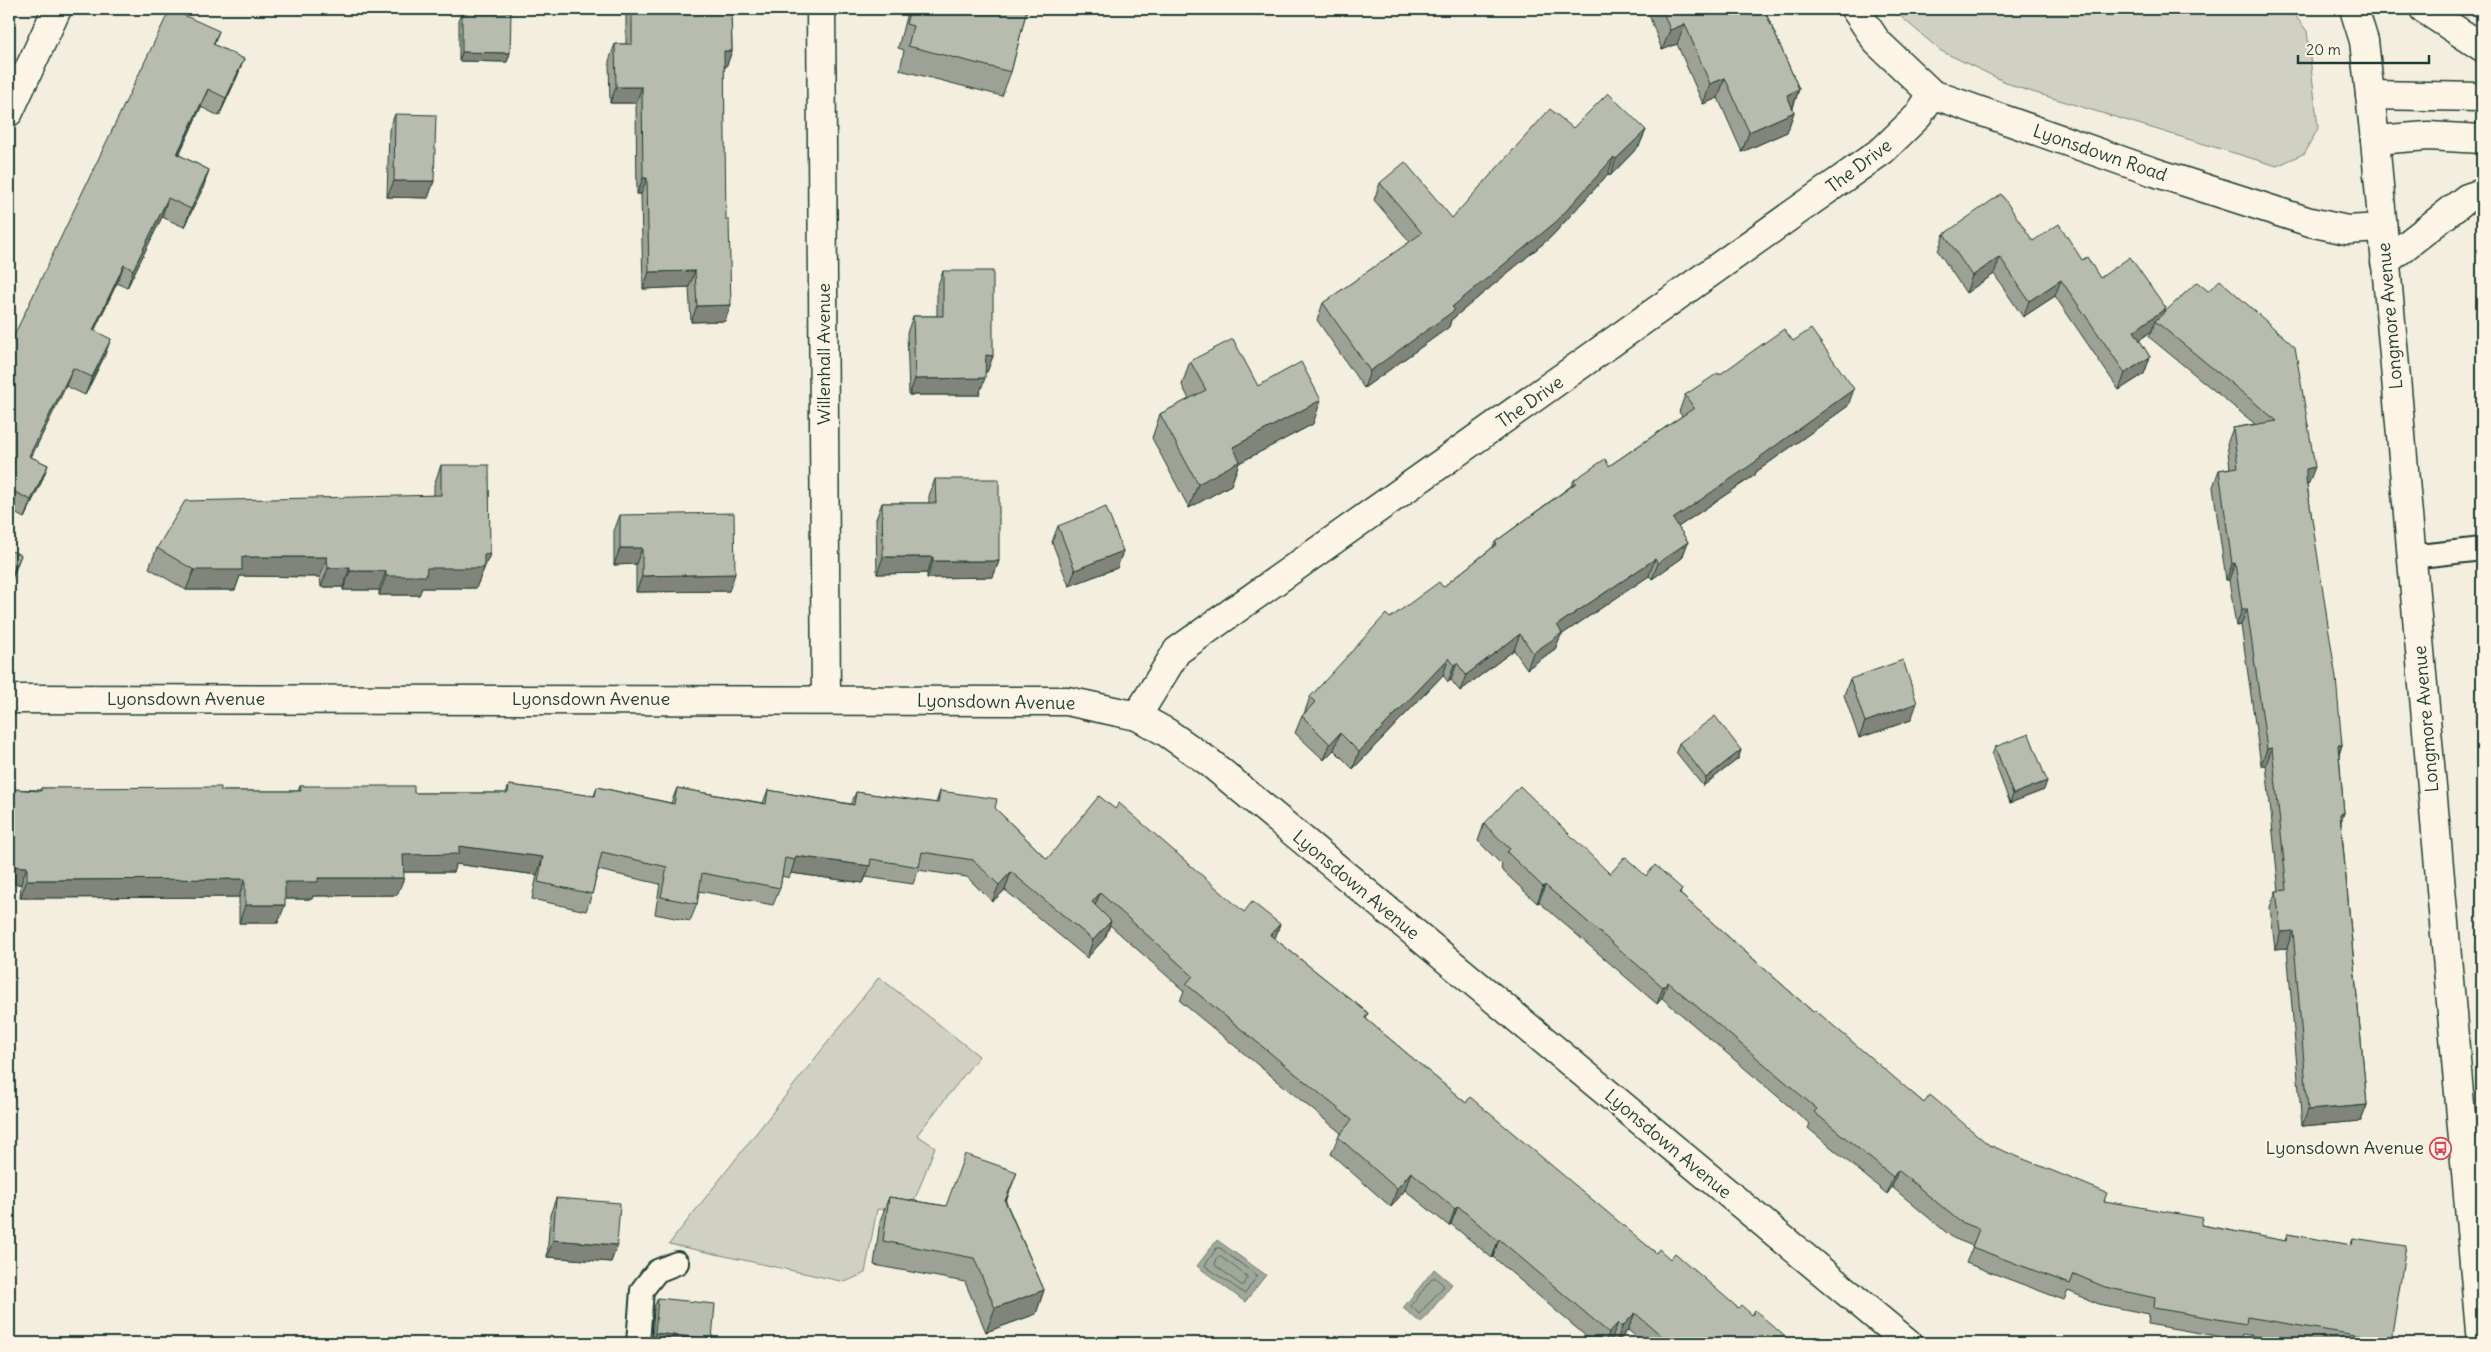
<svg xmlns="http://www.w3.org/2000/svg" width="2491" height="1352" font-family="Delius,sans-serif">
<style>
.green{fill:#d0d1c2;stroke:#78877b}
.water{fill:#a0a89b;stroke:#6c7d72}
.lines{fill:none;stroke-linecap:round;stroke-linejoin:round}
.shore{stroke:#53685d;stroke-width:1}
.service-casing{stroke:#1f3d34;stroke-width:26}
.minor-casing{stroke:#1f3d34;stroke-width:31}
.tertiary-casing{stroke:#1f3d34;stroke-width:31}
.secondary-casing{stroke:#1f3d34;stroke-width:31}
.service{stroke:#fcf5e5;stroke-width:22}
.minor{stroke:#fcf5e5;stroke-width:28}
.tertiary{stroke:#fcf5e5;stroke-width:28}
.secondary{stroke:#fcf5e5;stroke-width:28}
.wall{fill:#9ea296;stroke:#1f3d34}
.shaded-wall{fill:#81847a;stroke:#1f3d34}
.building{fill:#b8bcae;stroke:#1f3d34}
.labels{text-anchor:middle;stroke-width:4;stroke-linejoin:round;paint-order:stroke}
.street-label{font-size:18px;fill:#1f3d34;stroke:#fcf5e5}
.poi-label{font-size:18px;fill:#1f3d34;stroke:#fcf5e5;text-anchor:end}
</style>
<rect width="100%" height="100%" fill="#f3eede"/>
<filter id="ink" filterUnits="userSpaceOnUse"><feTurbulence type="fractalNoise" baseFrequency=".02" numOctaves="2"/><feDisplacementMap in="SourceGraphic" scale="10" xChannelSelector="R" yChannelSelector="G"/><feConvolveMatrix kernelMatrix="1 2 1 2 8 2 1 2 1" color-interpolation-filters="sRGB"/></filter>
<g filter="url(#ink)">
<path class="green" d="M1892 9H2290L2307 31 2318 128 2305 153 2277 166 2016 87 1941 51Z
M879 977 979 1056 917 1135 935 1147 910 1212 877 1209 865 1273 845 1282 669 1244Z"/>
<path class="water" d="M1217 1240 1266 1275 1245 1302 1197 1266Z
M1434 1269 1452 1284 1421 1323 1403 1308Z"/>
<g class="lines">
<path class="shore" d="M1217 1248H1220L1257 1276 1245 1294 1205 1266Z
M1218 1257H1221L1248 1277 1244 1285H1241L1215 1265Z
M1433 1278H1436L1444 1286 1419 1314 1411 1306Z"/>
<defs>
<path id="service" d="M2411 557 2482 549
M638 1343 642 1290 657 1271 677 1263"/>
<path id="minor" d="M821 9 826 699
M1855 9 1877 42 1932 94 2151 171 2310 222 2347 230 2382 228
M9 112 57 9
M9 699 1067 701 1137 716 1166 732 1209 762 1908 1343
M1137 716 1177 651 1883 150 1918 116 1932 94"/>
<path id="tertiary" d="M2424 9 2482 47
M2370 95 2482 97
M2375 140 2428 136 2482 139
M2385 262 2467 198 2482 193"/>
<path id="secondary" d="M2354 9 2364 41 2375 140 2481 1343"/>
</defs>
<use href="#service" class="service-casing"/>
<use href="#minor" class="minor-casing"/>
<use href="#tertiary" class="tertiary-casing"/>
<use href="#secondary" class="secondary-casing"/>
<use href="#service" class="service"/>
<use href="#minor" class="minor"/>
<use href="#tertiary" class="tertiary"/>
<use href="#secondary" class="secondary"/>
</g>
<path class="wall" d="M626 9H731L732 51 726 67H724L725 321 691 322 689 287 643 289 641 194H637L636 103H610L609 61 615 44H626Z
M908 9H1027L1011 72 1002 96 900 70 904 50 898 48Z
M1647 9H1764L1799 89 1793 108 1794 112 1787 132 1742 152 1718 98 1703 104 1677 44 1662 50Z
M462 11 510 53 507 62 459 61V19Z
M219 31 214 45 244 59 237 77 219 116 201 107 179 155 209 170 203 188 184 227 162 217 127 288 117 283 94 331 104 357 85 395 66 386 31 457 48 465 41 483 24 518 9 510V346Z
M395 114 434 181 428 198 387 197 389 130Z
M1573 128 1646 130 1639 146 1610 176 1608 174 1551 237 1451 320 1449 327 1364 388 1317 320 1323 303 1410 242 1374 200 1380 183 1452 218Z
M1944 234 2033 241 2082 260 2100 278 2164 313 2208 291 2309 483 2307 484 2342 745 2339 755 2344 813 2341 822 2367 1105 2361 1121 2302 1126 2287 948 2275 949 2270 907 2276 891H2279L2266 765H2261L2241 625 2236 626 2229 580H2226L2213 487 2219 470 2230 468 2227 444 2233 428 2255 424 2149 337 2152 331 2139 340 2150 357 2144 374 2119 390 2055 296 2023 317 1994 274 1966 293 1938 251Z
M943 271 993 356 987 372H985L979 395H909L907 333 913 316H937V288Z
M1793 341 1848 406 1756 472 1755 475 1678 527 1688 542 1682 558 1652 579 1649 576 1561 635 1555 649 1527 669 1514 650 1460 691 1451 680 1448 682 1443 675 1353 769 1334 750 1324 760 1295 733 1302 716 1304 714 1310 697 1390 618 1443 587 1493 547 1495 542 1571 486 1574 480 1609 466 1682 416 1679 412 1685 395 1719 375Z
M1190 361 1258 386 1313 424 1239 463 1231 485 1189 508 1152 438 1160 414 1189 399 1182 385Z
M441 465 490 554 476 588H422L419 595H379V590H343V587H321L320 577 240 576 235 590H186L149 568 157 548 434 495V485Z
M935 479 999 561 993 577 927 578V573L877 574 876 519 882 503H929V496Z
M620 515 729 591 636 592V564L614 565V531Z
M1058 526 1123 551 1117 568 1069 586 1052 542Z
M1850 679 1911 720 1859 738 1844 695Z
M1679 743 1741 750 1738 759 1703 786 1676 752Z
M1995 747 2044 790 2010 803 1992 755Z
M509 785 594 796 597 787 671 803 677 788 763 803 768 790 851 804 856 792 936 803 940 791 995 808 1047 859 1275 939 1368 1013 1366 1019 1466 1103 1656 1253 1670 1259 1738 1308 1752 1315 1792 1343H1644L1628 1330 1617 1343H1614L1611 1341 1609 1343H1594L1493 1257 1492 1258 1451 1224 1449 1226 1405 1190 1391 1207 1331 1154 1338 1137 1341 1133 1180 1001 1184 991 1110 925 1105 938 1087 958 1005 890 992 902 967 877 918 870 913 884 866 877 863 883 791 873 789 878 782 876 780 888 773 905 699 891 697 904 690 921 655 914 660 884 598 870 592 894 586 911 532 899 537 875 456 864 453 872H403L397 895 313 896 312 899H285L278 923H239V897L20 898 21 884H9V789L40 790 41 788 221 791H298L300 786 414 793H506Z
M1484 824 1610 874 1646 876 1682 889 1680 894 1813 1012 1924 1103 1989 1145 2104 1201 2201 1225 2285 1241 2287 1234 2350 1245 2353 1238 2391 1341 2390 1343H2299L2242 1334 2240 1340 2148 1324 2149 1314 2099 1304 2068 1291 2064 1300 1966 1263 1973 1246 1953 1238 1892 1187 1887 1194 1808 1128 1810 1124 1662 998 1657 1004 1539 902 1537 903 1501 869 1502 865 1478 841Z
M1008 1196 1006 1202 1044 1290 1036 1314 986 1332 965 1282 874 1265 880 1221 889 1197 946 1206Z
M556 1198 617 1245 611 1262 547 1257 550 1215Z
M658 1298 710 1343H669L652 1342 654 1307Z"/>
<path class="shaded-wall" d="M1685 24 1677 44 1662 50 1670 30Z
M724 51H732L726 67H718Z
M462 52 510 53 507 62 459 61Z
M244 59 237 77 219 116 226 98Z
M1725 78 1718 98 1703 104 1710 84Z
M616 87H642L636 103H610Z
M208 89 201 107 170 172 177 154Z
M1799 89 1792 109 1787 95Z
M1794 112 1787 132 1742 152 1749 132Z
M1646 130 1639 146 1610 176 1616 159Z
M1614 157 1608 174 1551 237 1451 320 1449 327 1364 388 1370 371 1452 307Z
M209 170 203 188 184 227 191 209Z
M643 178H647L641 194H637Z
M394 181H434L428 198 387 197Z
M168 198 162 217 127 288 133 270Z
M2000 257 1994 274 1966 293 1972 276Z
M124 265 117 283 86 348 93 330Z
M695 271 689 287 643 289 649 272Z
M2061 280 2055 296 2023 317 2029 301Z
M731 305 725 321 691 322 697 306Z
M2166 308 2160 325 2155 321 2152 331 2128 348 2134 331Z
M111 339 104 357 85 395 92 377Z
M986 355 993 356 987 372H980Z
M2150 357 2144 374 2119 390 2125 373Z
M73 368 66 386 23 474 29 456Z
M985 378 979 395H909L915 379Z
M1854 389 1848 406 1756 472 1755 475 1666 535 1673 519Z
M1321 400 1313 424 1239 463 1231 485 1189 508 1198 484 1233 447Z
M48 465 41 483 24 518 31 500Z
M2315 467 2309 483 2300 485 2306 469Z
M1688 542 1682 558 1652 579 1658 563Z
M620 548H642L636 564 614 565Z
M1123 551 1117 568 1069 586 1075 570Z
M484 554H490L476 588H422L419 595H379L386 576Z
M21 555 12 579 9 586V581Z
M242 557H327L320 577 240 576 235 590H186L194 570Z
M883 557H933L927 573 877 574Z
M1655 559 1649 576 1561 635 1555 649 1527 669 1533 653 1557 625Z
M933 561H999L993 577 927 578Z
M2235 563 2229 580H2226L2232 564Z
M350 567 343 587H321L328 568Z
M350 571H386L379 590H343Z
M735 574 729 591 636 592 642 576Z
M2247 609 2241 625 2236 626 2242 610Z
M1520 634 1514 650 1460 691 1466 675Z
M1449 658 1443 675 1353 769 1359 752Z
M1457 663 1451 680 1448 682 1454 665Z
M1917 703 1911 720 1859 738 1865 722Z
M1340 733 1334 750 1324 760 1330 744Z
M2338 745H2342L2336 761Z
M2272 748 2266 765H2261L2267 749Z
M1741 750 1738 759 1703 786 1706 778Z
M2047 781 2044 790 2010 803 2013 794Z
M2344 813 2338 829 2340 814Z
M459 846 543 857 537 875 456 864 453 872H397L403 855Z
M796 856 870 866 863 883 791 873Z
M9 866 27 867 21 884H9Z
M1011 872 1005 890 992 902 999 885Z
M318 878H404L397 895 313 896 312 899H279L285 882Z
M245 879 239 897 20 898 27 880Z
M1545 885 1539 902 1537 903 1543 887Z
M1100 893 1093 911 1092 902Z
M245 905H285L278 923H239Z
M1111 921 1105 938 1087 958 1093 940Z
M1280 924 1274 942 1270 935Z
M2293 931 2287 948 2275 949 2281 932Z
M1668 982 1662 998 1657 1004 1663 987Z
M2367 1105 2361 1121 2302 1126 2308 1110Z
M1898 1170 1892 1187 1887 1194 1893 1177Z
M1017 1172 1008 1196 996 1225 1005 1201Z
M1411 1172 1405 1190 1391 1207 1397 1189Z
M1458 1206 1451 1224 1449 1226 1455 1209Z
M1499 1239 1493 1257 1492 1258 1498 1241Z
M553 1240 617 1245 611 1262 547 1257Z
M1044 1290 1036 1314 986 1332 995 1308Z
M1635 1313 1628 1330 1616 1343 1622 1327Z
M1618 1323 1611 1341 1609 1343H1605L1609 1333Z
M655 1333 712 1339 710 1343H669L652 1342Z"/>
<path class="building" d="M170 9 219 31 213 44 244 59 226 98 208 89 177 154 209 170 191 209 168 198 133 270 124 265 93 330 111 339 92 377 73 368 29 456 48 465 31 500 9 489V346Z
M632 9H731L732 51H724L726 220H729L731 305 697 306 695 271 649 272 647 178H643L642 87H616L615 44H632Z
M910 9H1027L1011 72 908 46 913 26 906 24Z
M1662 9H1764L1799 89 1787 95 1794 112 1749 132 1725 78 1710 84 1685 24 1670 30Z
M462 11 511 12 510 53 462 52Z
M1608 93 1646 130 1616 159 1614 157 1557 221 1452 307 1455 310 1370 371 1323 303 1422 233 1380 183 1405 162 1452 218 1550 109 1573 128Z
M395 114 436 115 434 181H394Z
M2001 194 2033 241 2059 224 2082 260 2087 257 2100 278 2130 257 2166 308 2134 331 2150 357 2125 373 2061 280 2029 301 2000 257 1972 276 1944 234Z
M943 271H993V356L986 355 985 378 915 379 913 316H943Z
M2220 280 2295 347 2315 467 2306 469V479L2336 678 2342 745H2338L2344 813 2340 814 2367 1105 2308 1110 2293 931 2281 932 2276 891 2287 890 2272 748 2267 749 2247 609 2242 610 2235 563 2232 564 2219 470 2238 467 2233 428 2277 421 2155 321 2197 282 2208 291Z
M1784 329 1793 341 1811 329 1854 389 1760 457 1761 458 1673 519 1688 542 1658 563 1655 559 1557 625 1562 633 1533 653 1520 634 1466 675 1457 663 1454 665 1449 658 1359 752 1340 733 1330 744 1302 716 1315 702 1310 697 1386 614 1390 618 1439 582 1443 587 1497 544 1495 542 1576 483 1574 480 1605 459 1609 466 1694 408 1685 395 1718 373 1719 375Z
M1233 339 1258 386 1301 362 1321 400 1233 447 1240 461 1198 484 1160 414 1206 390 1190 361Z
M441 465H489L490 554H484V568H427L426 576H386V571H350V567L328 568 327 557H242V570H194L157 548 185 501 441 495Z
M935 479H999V561H933V557H883L882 503H936Z
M1106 507 1123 551 1075 570 1058 526Z
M734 513 735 574 642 576V548H620V515Z
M9 550 21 555 9 581Z
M1903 660 1917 703 1865 722 1850 679Z
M1715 716 1741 750 1706 778 1679 743Z
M2029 734 2047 781 2013 794 1995 747Z
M509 785 595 796 597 787 674 804 677 788 766 804 768 790 854 805 856 792 938 803 940 791 997 799 995 808 1047 859 1099 796 1115 809 1119 803 1244 912 1252 902 1280 924 1270 935 1368 1013 1365 1018 1466 1103 1470 1097 1656 1253 1659 1249 1670 1259 1675 1253 1738 1308 1741 1305 1752 1315 1755 1310 1792 1343H1670L1635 1313 1622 1327 1618 1323 1609 1333 1499 1239 1498 1241 1458 1206 1455 1209 1411 1172 1397 1189 1338 1137 1352 1120 1186 984 1193 976 1100 893 1092 902 1111 921 1093 940 1011 872 999 885 973 860 922 852 919 867 871 859 870 866 796 856 795 860 785 858 780 888 702 873 697 904 661 897 667 867 602 852 592 894 538 882 543 857 459 846V854L403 855 404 878H318V882H285V905H245V879L27 880V867L9 866V789L41 791V788L221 787V791H301L300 786H414V793H508Z
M1520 786 1610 874 1625 857 1646 876 1655 865 1682 889 1679 893 1813 1012 1815 1010 1924 1103 1930 1095 1989 1145 2107 1193 2104 1201 2203 1218 2201 1225 2286 1241 2287 1234 2352 1245 2353 1238 2406 1246 2391 1341 2247 1317 2246 1324 2154 1308 2155 1298 2105 1287 2074 1274 2070 1284 1972 1247 1979 1229 1959 1221 1898 1170 1893 1177 1814 1112 1817 1109 1668 982 1663 987 1545 885 1543 887 1507 852 1510 849 1484 824Z
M965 1154 1017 1172 1005 1201 1044 1290 995 1308 974 1258 883 1241 889 1197 946 1206Z
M556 1198 620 1203 617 1245 553 1240Z
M658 1298 715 1304 712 1339 655 1333Z"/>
</g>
<defs>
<symbol id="bus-ring" viewBox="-11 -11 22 22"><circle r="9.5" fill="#fcf5e5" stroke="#d1495b" stroke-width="1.5"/><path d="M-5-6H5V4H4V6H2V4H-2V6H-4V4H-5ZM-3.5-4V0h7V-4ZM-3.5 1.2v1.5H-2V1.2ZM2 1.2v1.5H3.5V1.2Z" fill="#d1495b"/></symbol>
</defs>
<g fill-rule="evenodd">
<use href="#bus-ring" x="2428" y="1136" width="25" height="25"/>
</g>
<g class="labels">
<g class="street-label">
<text transform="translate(2100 153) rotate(19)" y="6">Lyonsdown Road</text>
<text transform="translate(1859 166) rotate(-37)" y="6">The Drive</text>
<text transform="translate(2390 316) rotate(-95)" y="6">Longmore Avenue</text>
<text transform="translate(824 354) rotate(-90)" y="6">Willenhall Avenue</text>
<text transform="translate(1530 402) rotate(-35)" y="6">The Drive</text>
<text x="186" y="705">Lyonsdown Avenue</text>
<text x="591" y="705">Lyonsdown Avenue</text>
<text transform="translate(996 702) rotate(1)" y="6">Lyonsdown Avenue</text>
<text transform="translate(2426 719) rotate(-95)" y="6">Longmore Avenue</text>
<text transform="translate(1356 885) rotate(40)" y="6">Lyonsdown Avenue</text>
<text transform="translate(1668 1144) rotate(40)" y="6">Lyonsdown Avenue</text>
</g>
<g class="poi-label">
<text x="2424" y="1154">Lyonsdown Avenue</text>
</g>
</g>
<rect width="2491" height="1352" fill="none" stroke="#fcf5e5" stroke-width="30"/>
<rect x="15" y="15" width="2461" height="1322" fill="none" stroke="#1f3d34" stroke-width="2" filter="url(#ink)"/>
<path d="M2298 55v8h131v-8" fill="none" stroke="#1f3d34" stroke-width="2.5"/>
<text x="2306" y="55" font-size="15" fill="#1f3d34" stroke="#fcf5e5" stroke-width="4" paint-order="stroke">20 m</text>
</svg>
